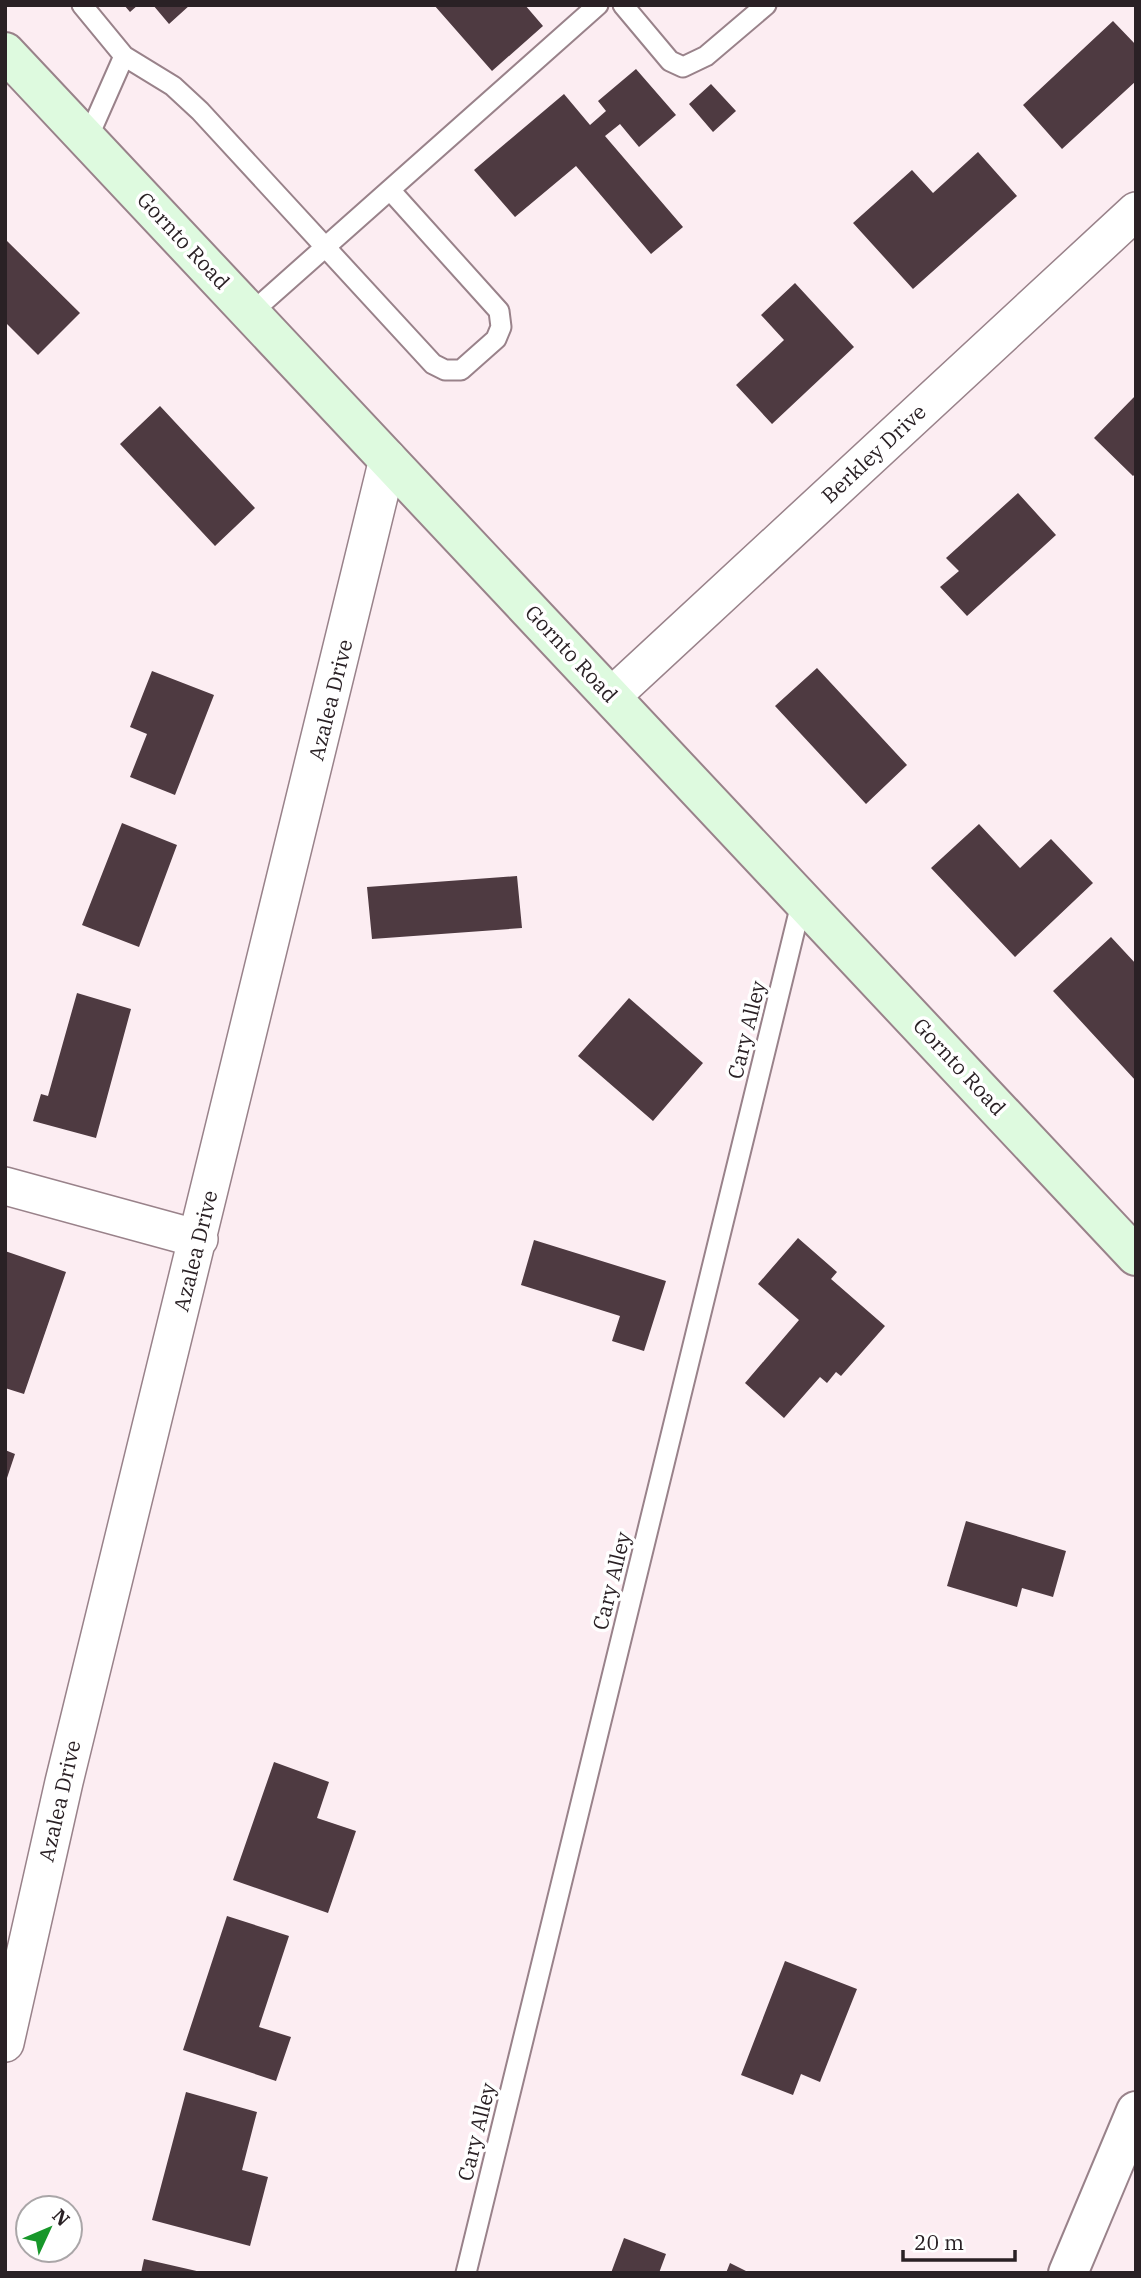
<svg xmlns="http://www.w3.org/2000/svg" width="1141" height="2278" font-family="'IBM Plex Serif',serif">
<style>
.building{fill:#4e3a41}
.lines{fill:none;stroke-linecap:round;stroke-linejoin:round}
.service-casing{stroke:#99828a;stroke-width:23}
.minor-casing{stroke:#99828a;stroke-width:40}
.tertiary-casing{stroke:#99828a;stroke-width:42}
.secondary-casing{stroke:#99828a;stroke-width:42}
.service{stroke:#fff;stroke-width:19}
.minor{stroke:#fff;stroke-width:37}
.tertiary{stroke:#fff;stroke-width:38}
.secondary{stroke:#defadf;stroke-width:38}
.labels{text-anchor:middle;stroke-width:7;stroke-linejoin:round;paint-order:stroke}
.street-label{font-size:21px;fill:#2a2125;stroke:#fff}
</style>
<rect width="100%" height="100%" fill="#fcedf2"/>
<path class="building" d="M124 5H138L130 12Z
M153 5H190L169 24Z
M434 5H525L543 26 492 71Z
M1113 21 1136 45V81L1062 149 1023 105Z
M636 69 676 115 639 147 620 124 605 136 683 227 651 254 576 166 515 217 474 170 564 94 590 125 606 111 598 101Z
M711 84 736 111 713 132 689 104Z
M978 152 1017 196 913 289 853 223 912 170 933 193Z
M5 239 80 313 38 355 5 322Z
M795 283 854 347 772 424 736 385 784 340 761 315Z
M1136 395V473L1133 476 1094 438Z
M160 406 255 508 215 546 120 444Z
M1018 493 1056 535 967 616 940 587 959 571 946 558Z
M817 668 907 765 866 804 775 706Z
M152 671 214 695 175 795 130 777 147 734 130 727Z
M122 823 177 845 139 947 82 925Z
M979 824 1020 868 1051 839 1093 883 1015 957 931 868Z
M517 876 522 928 372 939 367 887Z
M1111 937 1136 964V1081L1053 991Z
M77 993 131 1009 96 1138 33 1121 41 1094 48 1096Z
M629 998 703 1063 653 1121 578 1056Z
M798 1238 837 1272 831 1279 885 1326 841 1376 836 1372 827 1383 820 1377 784 1418 745 1383 799 1320 758 1284Z
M534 1240 666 1281 644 1351 612 1341 620 1316 521 1285Z
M5 1251 66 1272 24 1394 5 1388Z
M5 1450 15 1454 6 1481H5Z
M966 1521 1066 1551 1053 1597 1022 1588 1017 1607 947 1586Z
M274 1762 329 1782 317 1818 356 1831 328 1913 233 1880Z
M227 1916 289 1936 259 2027 291 2037 276 2081 183 2050Z
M785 1961 857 1989 820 2082 801 2074 793 2095 741 2075Z
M186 2092 257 2112 242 2170 268 2177 250 2246 152 2220Z
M624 2238 666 2254 659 2273H611Z
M144 2259 201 2272V2273H141Z
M730 2263 750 2273H726Z"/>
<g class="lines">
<defs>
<path id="service" d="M82 5 124 56 94 124 84 135
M623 5 670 61 683 67 706 56 766 5
M124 56 173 86 200 111 433 364 445 370H461L496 339 501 327 499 311 390 190
M251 313 598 5
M466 2273 802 900"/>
<path id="minor" d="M612 696 1136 211
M5 1186 199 1239
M5 2043 64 1782 388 459"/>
<path id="tertiary" d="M1068 2273 1136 2111"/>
<path id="secondary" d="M5 52 1136 1256"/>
</defs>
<use href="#service" class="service-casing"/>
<use href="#minor" class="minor-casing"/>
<use href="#tertiary" class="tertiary-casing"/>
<use href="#secondary" class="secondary-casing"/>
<use href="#service" class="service"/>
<use href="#minor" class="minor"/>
<use href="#tertiary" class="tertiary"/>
<use href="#secondary" class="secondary"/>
</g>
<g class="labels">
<g class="street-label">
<text transform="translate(183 241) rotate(47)" y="7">Gornto Road</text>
<text transform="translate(874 454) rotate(-43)" y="7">Berkley Drive</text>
<text transform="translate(571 654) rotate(47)" y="7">Gornto Road</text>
<text transform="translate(331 700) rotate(-76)" y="7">Azalea Drive</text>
<text transform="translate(747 1030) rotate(-76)" y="7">Cary Alley</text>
<text transform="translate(959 1067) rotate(47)" y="7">Gornto Road</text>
<text transform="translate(196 1251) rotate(-76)" y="7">Azalea Drive</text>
<text transform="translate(612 1581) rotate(-76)" y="7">Cary Alley</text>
<text transform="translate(60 1801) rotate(-77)" y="7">Azalea Drive</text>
<text transform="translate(477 2132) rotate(-76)" y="7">Cary Alley</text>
</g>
</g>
<rect width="1141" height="2278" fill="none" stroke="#2a2125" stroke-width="14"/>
<g transform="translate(49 2229) rotate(46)"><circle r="33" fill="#ffffff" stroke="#aaa6a8" stroke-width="2"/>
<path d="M0-5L12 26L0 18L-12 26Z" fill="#17972a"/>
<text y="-10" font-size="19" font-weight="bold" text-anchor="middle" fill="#2a2125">N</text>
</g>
<path d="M903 2250v10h112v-10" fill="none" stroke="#2a2125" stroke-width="3.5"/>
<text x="914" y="2250" font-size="21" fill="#2a2125" stroke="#ffffff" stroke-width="5" paint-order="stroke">20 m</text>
</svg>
